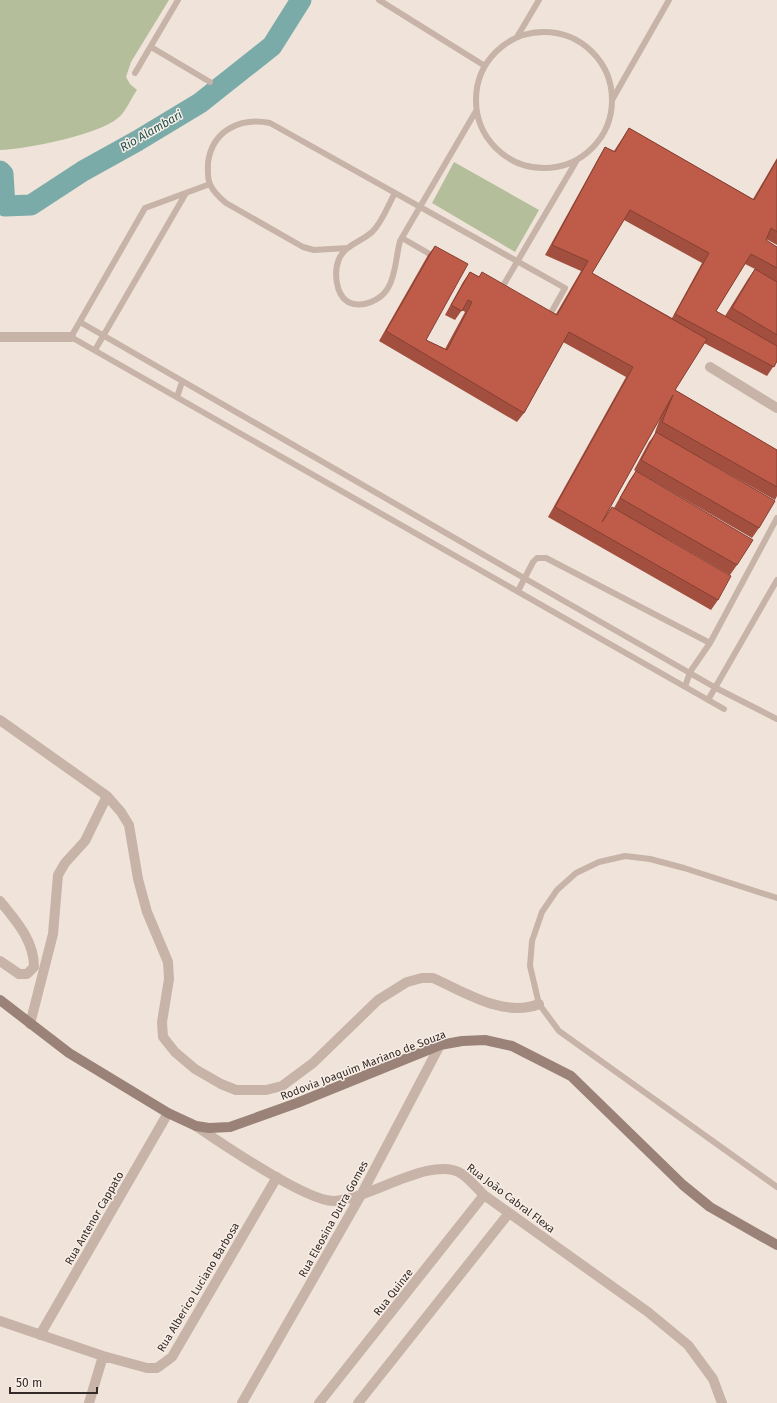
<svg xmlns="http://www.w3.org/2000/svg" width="777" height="1403" font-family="'Fira Sans',sans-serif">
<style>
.green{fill:#b5be9b}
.pier{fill:#f0e4da}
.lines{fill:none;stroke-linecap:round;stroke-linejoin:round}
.river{stroke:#7baba9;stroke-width:21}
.lane{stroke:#c7b3a7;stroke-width:6}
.street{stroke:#c7b3a7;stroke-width:10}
.secondary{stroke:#9a8278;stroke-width:10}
.wall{fill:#a34f3f;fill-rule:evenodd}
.building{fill:#be5c49;stroke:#854033}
.labels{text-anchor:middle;stroke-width:3;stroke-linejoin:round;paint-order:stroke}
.street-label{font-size:11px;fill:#342a27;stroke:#f8eee6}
.water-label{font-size:12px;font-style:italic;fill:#1f5251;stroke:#f8eee6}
</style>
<rect width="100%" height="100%" fill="#f0e4da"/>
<path class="green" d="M0 0H169L131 62 126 77 130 84 137 90C131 98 126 112 118 118 98 135 27 149 0 150Z
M454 162 539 210 515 252 432 203Z"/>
<path class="pier" d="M584 0H614L606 13Z"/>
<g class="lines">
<path class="river" d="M0 171 3 174 5 206 31 205 83 171 137 141 200 103 272 46 301 0"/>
<path class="lane" d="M379 0 485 66
M476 100a68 68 0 1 1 136 0a68 68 0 1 1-136 0Z
M517 37 539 0
M151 47 210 82
M135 73 178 0
M612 100 669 0
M210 184 145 208 71 337 724 709
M395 193C388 205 382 223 372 232 361 242 345 245 339 259 334 271 335 294 348 302 362 309 381 300 388 288 396 275 396 256 400 241L476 111
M402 238 435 257
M347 248 314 250 303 247 226 203C220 198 213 192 210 184 207 178 208 170 208 163 212 130 241 117 270 123L565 288 548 318
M500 291 577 160
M80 322 524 578 716 688 777 719
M95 350 186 193
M177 397 182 382
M518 591 533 562 537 558H546L710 643
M685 687 690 672 710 643 777 518
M708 700 777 580
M777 898 684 868 650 859 625 856 599 862 576 873 557 890 542 912 532 941 530 966 539 1004 559 1031 777 1187"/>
<path class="street" d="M0 337H71
M710 367 777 408
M0 720 107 796 85 841 65 863 58 875 53 934 30 1024
M107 796 121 812 129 825 138 879 147 912 168 962 169 979 162 1022 163 1037 175 1052 195 1069 221 1084 236 1090H266L282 1086 313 1063 378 1000 407 982 422 978H433C465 992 504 1018 539 1004
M0 901C16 921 34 940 34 967L27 974H19L0 961
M196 1126C221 1143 307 1202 334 1201 369 1200 432 1154 462 1174 470 1180 477 1188 484 1195L648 1312 688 1345 713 1379 722 1403
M0 1321 103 1356 147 1368H157L172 1357 277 1177
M40 1335 168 1113
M89 1403 103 1356
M242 1403 361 1195 440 1045
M319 1403 484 1195
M358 1403 509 1213"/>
<path class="secondary" d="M0 1000 69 1053 168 1113 196 1126 209 1128 230 1127 297 1103 440 1045 462 1041 485 1040 512 1046 571 1076 683 1185 710 1207 777 1245"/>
</g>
<path class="wall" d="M629 128 753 199 777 158V245L766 239V240L777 247V361L767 376 704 343 675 390 777 450V496L775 500 706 461 759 528 752 538 634 470 649 442 656 433 655 432 662 413 602 522 614 508 629 481 636 471 737 565 730 575 666 538 718 600 711 610 548 517 626 377 563 342 524 413 517 422 379 341 428 255 435 246 426 340 445 349 465 312 462 310 455 320 445 315 463 282 470 272 556 314 581 271 545 255 599 157 605 147 614 151ZM624 220 702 263 672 318 592 273ZM745 264 755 269 748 279 725 316 716 311Z"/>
<path class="building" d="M629 128 754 200 777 160V232L771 228 766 240 777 247V268L751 254 716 311 777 346V361L774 367 675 314 709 253 630 210 592 273 707 339 675 390 777 450V487L662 422 673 395 602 522 612 507 731 576 718 600 555 507 633 367 569 332 524 413 386 331 435 246 468 264 426 340 447 350 472 302 468 300 462 311 451 305 470 272 479 277 482 272 557 315 588 261 552 245 605 147 615 152Z
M755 269 777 282V335L732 308Z
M656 432 775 501 759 528 641 460Z
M636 471 753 540 737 565 620 498Z"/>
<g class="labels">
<g class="street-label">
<text transform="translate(363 1065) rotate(-21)" y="4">Rodovia Joaquim Mariano de Souza</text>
<text transform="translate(511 1198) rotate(37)" y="4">Rua João Cabral Flexa</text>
<text transform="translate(94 1218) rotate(-60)" y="4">Rua Antenor Cappato</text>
<text transform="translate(333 1219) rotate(-61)" y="4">Rua Eleosina Dutra Gomes</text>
<text transform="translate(198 1287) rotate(-59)" y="4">Rua Alberico Luciano Barbosa</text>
<text transform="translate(393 1292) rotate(-52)" y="4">Rua Quinze</text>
</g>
<g class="water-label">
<text transform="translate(151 131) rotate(-30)" y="4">Rio Alambari</text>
</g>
</g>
<path d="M10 1387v6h87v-6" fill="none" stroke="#342a27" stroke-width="2"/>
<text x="16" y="1387" font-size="12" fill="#342a27" stroke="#f8eee6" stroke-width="3" paint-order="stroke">50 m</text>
</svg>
